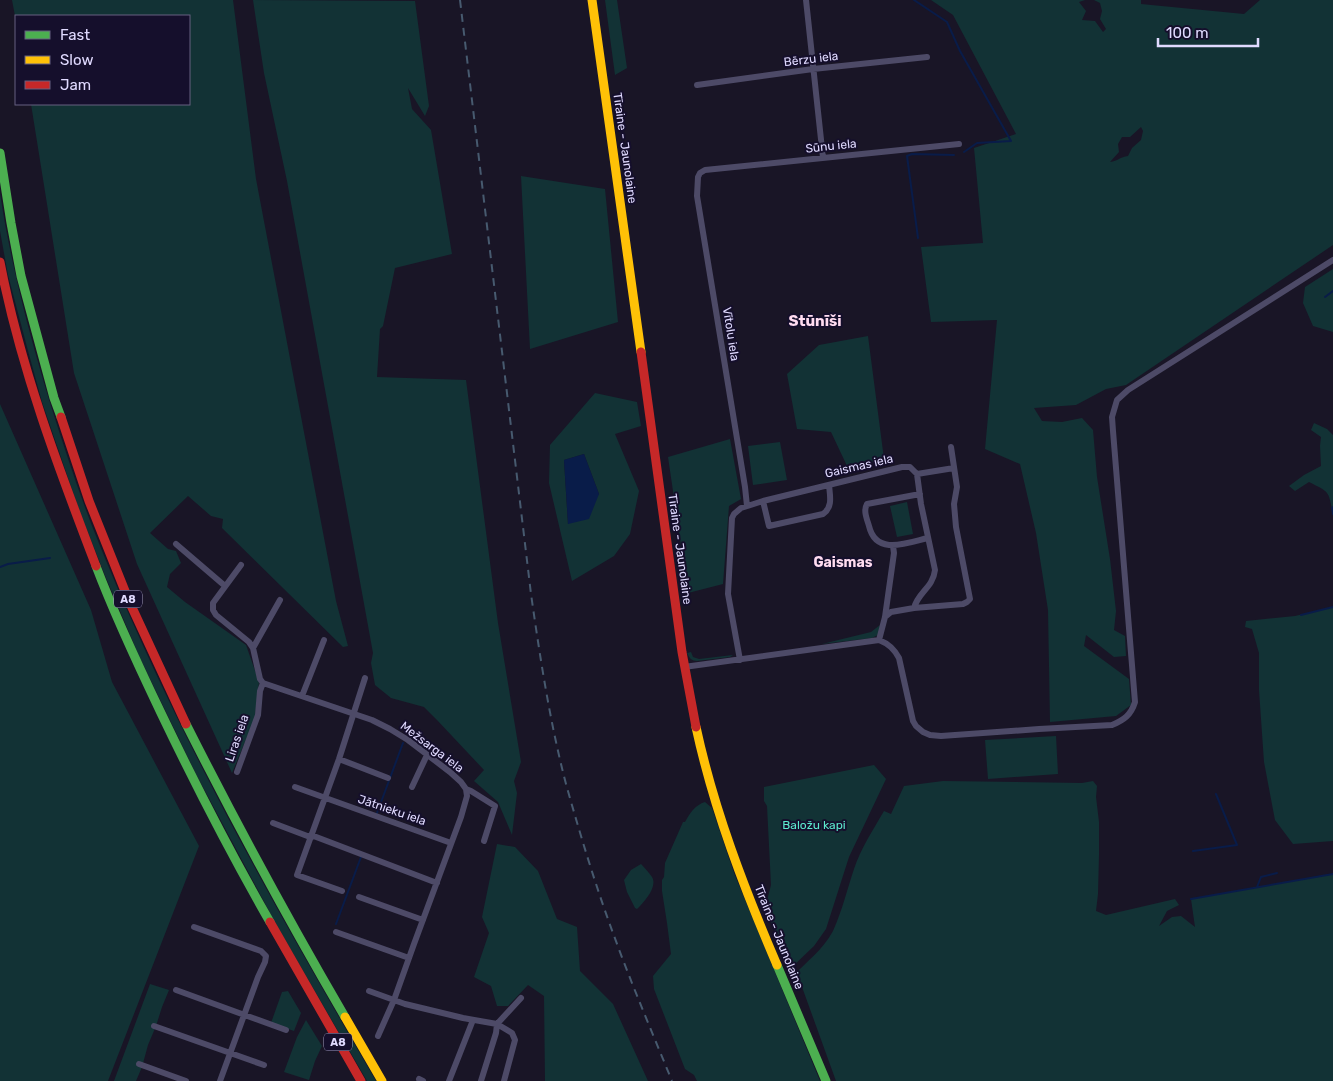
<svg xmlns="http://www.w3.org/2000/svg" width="1333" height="1081" font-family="Rubik,sans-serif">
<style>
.green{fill:#123235;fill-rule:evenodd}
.water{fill:#091c49}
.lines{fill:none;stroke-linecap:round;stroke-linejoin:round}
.stream{stroke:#091c49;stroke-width:2}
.street{stroke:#4d4a67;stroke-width:6}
.fast{stroke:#4caf50;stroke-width:9}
.slow{stroke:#ffc107;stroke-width:9}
.jam{stroke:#c62828;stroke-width:9}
.rail{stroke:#475a6f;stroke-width:2;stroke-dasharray:8 6;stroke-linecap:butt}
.labels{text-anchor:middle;stroke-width:4;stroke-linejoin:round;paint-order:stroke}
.shield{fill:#150f2c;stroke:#a39dc0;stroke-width:1}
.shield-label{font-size:11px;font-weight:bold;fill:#e0daff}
.street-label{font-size:12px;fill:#e0daff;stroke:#150f2c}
.park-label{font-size:12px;fill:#5ce9cd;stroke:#150f2c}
.neighbourhood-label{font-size:14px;font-weight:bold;fill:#ffdcf0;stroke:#150f2c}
.quarter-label{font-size:15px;font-weight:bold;fill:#ffdcf0;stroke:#150f2c}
</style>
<rect width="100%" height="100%" fill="#191526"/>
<path class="green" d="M12 0H233L256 179 336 601 348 646 343 647 222 528 223 519 211 516 188 496 150 533 168 549 176 551 181 563 170 574 167 587 185 602 246 645 259 682 255 718 232 773 137 564 74 373 31 104H189V16H16V21Z
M253 0 415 1 429 106 425 116 408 88 412 109 431 130 452 254 395 268 383 326 380 329 377 377 466 380 498 623 521 762 514 781 517 793 512 835 498 802 474 781 484 770 437 720 424 707 391 698 375 685 371 663 373 653 287 181 264 73Z
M605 0H617L627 68 615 75Z
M931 0H1085L1079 2 1086 11 1082 20 1095 21 1103 32 1106 29 1100 19 1102 11 1100 3 1094 0H1141V4L1244 14 1260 0H1333V245L1126 385 1106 389 1076 405 1034 408 1042 421 1062 422 1082 418 1093 430 1097 477 1110 559 1116 611 1114 630 1125 636 1126 656 1114 657 1086 635 1084 646 1129 679 1131 705 1116 716 1050 722 1048 610 1036 533 1020 464 985 449 997 320 931 322 921 247 983 243 974 148 1016 134 953 15ZM1141 127 1143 131 1141 140 1132 148 1128 156C1120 157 1118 161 1110 162L1119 152 1118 144 1122 137H1130Z
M521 176 605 189 618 322 530 349Z
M0 193C11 266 30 337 51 406 64 447 77 487 92 526 169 721 271 901 376 1081H367L277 926 196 774 139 656 106 578 79 510 42 402 27 347 8 275 0 231Z
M1333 269V332L1313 326 1303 303 1305 287Z
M868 336 884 459 848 468 831 432 797 429 787 374 819 345Z
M595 393 637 402 641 426 615 434 639 491 630 534 614 556 572 581 549 483 550 445ZM584 454 599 494 568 524 564 460Z
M0 404 91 610 112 682 199 846 108 1081H0Z
M1314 423 1327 429 1333 435V514C1328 491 1331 493 1309 482L1295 491 1289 486 1304 475 1321 466 1320 446 1321 437 1311 430Z
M730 439 741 499 729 506 723 584 688 593 668 457Z
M780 442 787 480 753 485 748 446Z
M907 502 913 534 897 537 890 506Z
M1333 607V841L1293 844 1275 820 1264 762 1259 690V653L1252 629 1245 627 1246 621 1295 616Z
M880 625 878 635 872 638 822 644 871 632Z
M691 652 693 657 699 659 733 655 730 657 697 661C692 661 689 658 687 653Z
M1056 736 1058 774 988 779 985 740Z
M874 765 886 779 849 857 826 929 814 946 791 968 765 908 771 885 767 806 764 801V787Z
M943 781 1082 783 1093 781 1097 786 1096 797 1099 822V855L1098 894 1096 911 1106 915 1175 899 1179 905 1167 911 1159 926 1172 917 1181 916 1195 927 1191 899 1333 874V1081H836L802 987 795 991 793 986 792 977C806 962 823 950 833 931 842 911 847 890 854 869 861 848 873 830 884 811L891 814 904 786Z
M705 802 712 808 734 873 820 1081H697L694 1075 685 1069 654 989 653 976 671 954 667 923 662 891V880L664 877 665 863 683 822H685C690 813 695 805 705 802Z
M497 844 515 847 538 871 557 919 577 927 580 971 613 1004 648 1081H545L544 996 528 985 508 1006H497L491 986 474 977 489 933 482 917Z
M641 864C645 868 649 873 652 877 658 887 644 902 637 909L635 908 627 892 624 880 631 870Z
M150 984 169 990 162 1007 156 1026 148 1045 142 1067 136 1081H114Z
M288 991 301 1013 294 1031 271 1023 282 992Z
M306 1020 322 1046 315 1061 309 1080 284 1072 297 1037Z"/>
<path class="water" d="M584 454 599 494 589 519 568 524 564 460Z"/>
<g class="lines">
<path class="stream" d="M914 0 947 22 960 51 1011 141 977 143 964 152
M918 238 907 156 912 154 954 155
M1325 297 1333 291
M1333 507 1332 508 1333 514
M0 567 8 564 50 558
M1301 615 1333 607
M377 813 403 743
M1193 851 1237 845 1216 794
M1257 887 1261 877 1277 873
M1191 899 1333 874
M336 924 361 857"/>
<path class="street" d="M806 0 823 158
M697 85 813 69 927 57
M917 474 954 468
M920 494 867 504C863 511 867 519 869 526 876 556 907 543 928 538
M763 501 769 526 823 514C833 507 830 496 829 485
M747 506 745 487 697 196 698 177 700 173 705 170 959 144
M176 544 225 586
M241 565 213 603V610L216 615 249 642 253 648 260 679 263 683 372 720 390 729 408 740 450 772 461 782 466 789 467 796 461 817 414 944 394 1000 378 1036
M914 608C918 592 933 588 935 570L921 504 917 474
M885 617 891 612 914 608 963 604 967 602 970 599 956 527 954 504 957 487 951 447
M879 640 885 617 894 553 893 546
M253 648 280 600
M740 660 728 594 732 518 734 514 741 508 763 501 902 467H910L917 474
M684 667 879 640C889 644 894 649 899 658L913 721 916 726 923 732 930 735 941 736 1039 729 1112 725C1124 720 1131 715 1135 702L1113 431 1112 417 1117 400 1128 390 1333 260
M302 696 324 640
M339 759 388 778
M237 772 258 715 260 691 263 683
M295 787 451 843
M412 787 427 755
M466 789 471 791 495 806 484 841
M273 823 310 837
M311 835 437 883
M342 891 297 875 339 759 365 678
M359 897 423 920
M194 927 261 951 266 956 265 962 258 977 220 1081
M336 932 409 958
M176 990 286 1030
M369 991 405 1004 463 1018 497 1024 512 1033 515 1040 504 1081
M154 1026 264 1065
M139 1064 186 1081
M419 1079 423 1081
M449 1081 473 1020
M481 1081 496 1033 497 1024 521 998"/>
<path class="fast" d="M0 153 11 223 21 276 54 398 61 417
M96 566C115 616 138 665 161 713 195 784 231 854 270 922
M186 724C236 823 289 921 345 1017
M777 965 826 1081"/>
<path class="slow" d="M592 0 641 352
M696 727C714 810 744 888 777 965
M345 1017 382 1081"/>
<path class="jam" d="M0 262C20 366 58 467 96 566
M641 352 682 652 696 727
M61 417 89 501 129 601 186 724
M270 922 361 1081"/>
<path class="rail" d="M460 0 531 594C540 657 550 723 566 784 580 834 595 884 613 933 631 983 652 1032 672 1081"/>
</g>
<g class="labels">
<g class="shield">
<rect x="114" y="590.5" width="28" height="17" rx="4"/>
<rect x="324" y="1033.5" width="28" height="17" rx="4"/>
</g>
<g class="shield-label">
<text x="128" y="603">A8</text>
<text x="338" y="1046">A8</text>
</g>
<g class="street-label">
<text transform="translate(811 59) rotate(-7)" y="4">Bērzu iela</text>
<text transform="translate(831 146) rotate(-6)" y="4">Sūnu iela</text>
<text transform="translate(625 148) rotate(82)" y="4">Tīraine - Jaunolaine</text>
<text transform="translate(731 334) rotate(81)" y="4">Vītolu iela</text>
<text transform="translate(859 466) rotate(-13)" y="4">Gaismas iela</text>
<text transform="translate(680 549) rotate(82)" y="4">Tīraine - Jaunolaine</text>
<text transform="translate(237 738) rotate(-71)" y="4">Liras iela</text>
<text transform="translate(432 747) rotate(37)" y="4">Mežsarga iela</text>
<text transform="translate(392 810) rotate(19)" y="4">Jātnieku iela</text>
<text transform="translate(779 937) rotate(68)" y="4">Tīraine - Jaunolaine</text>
</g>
<g class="park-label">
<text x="814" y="829">Baložu kapi</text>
</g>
<g class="neighbourhood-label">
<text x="843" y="567">Gaismas</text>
</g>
<g class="quarter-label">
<text x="815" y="326">Stūnīši</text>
</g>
</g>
<rect x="15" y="15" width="175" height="90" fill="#150f2c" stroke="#666080"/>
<rect x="25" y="31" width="25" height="8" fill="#4caf50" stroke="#666080"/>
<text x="60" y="40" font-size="15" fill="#e0daff">Fast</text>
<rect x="25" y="56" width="25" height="8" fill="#ffc107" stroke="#666080"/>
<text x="60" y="65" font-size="15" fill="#e0daff">Slow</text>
<rect x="25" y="81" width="25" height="8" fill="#c62828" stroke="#666080"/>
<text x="60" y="90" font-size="15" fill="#e0daff">Jam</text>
<path d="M1158 38v8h100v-8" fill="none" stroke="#e0daff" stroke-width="2.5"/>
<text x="1166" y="38" font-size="15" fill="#e0daff" stroke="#150f2c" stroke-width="4" paint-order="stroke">100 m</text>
</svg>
